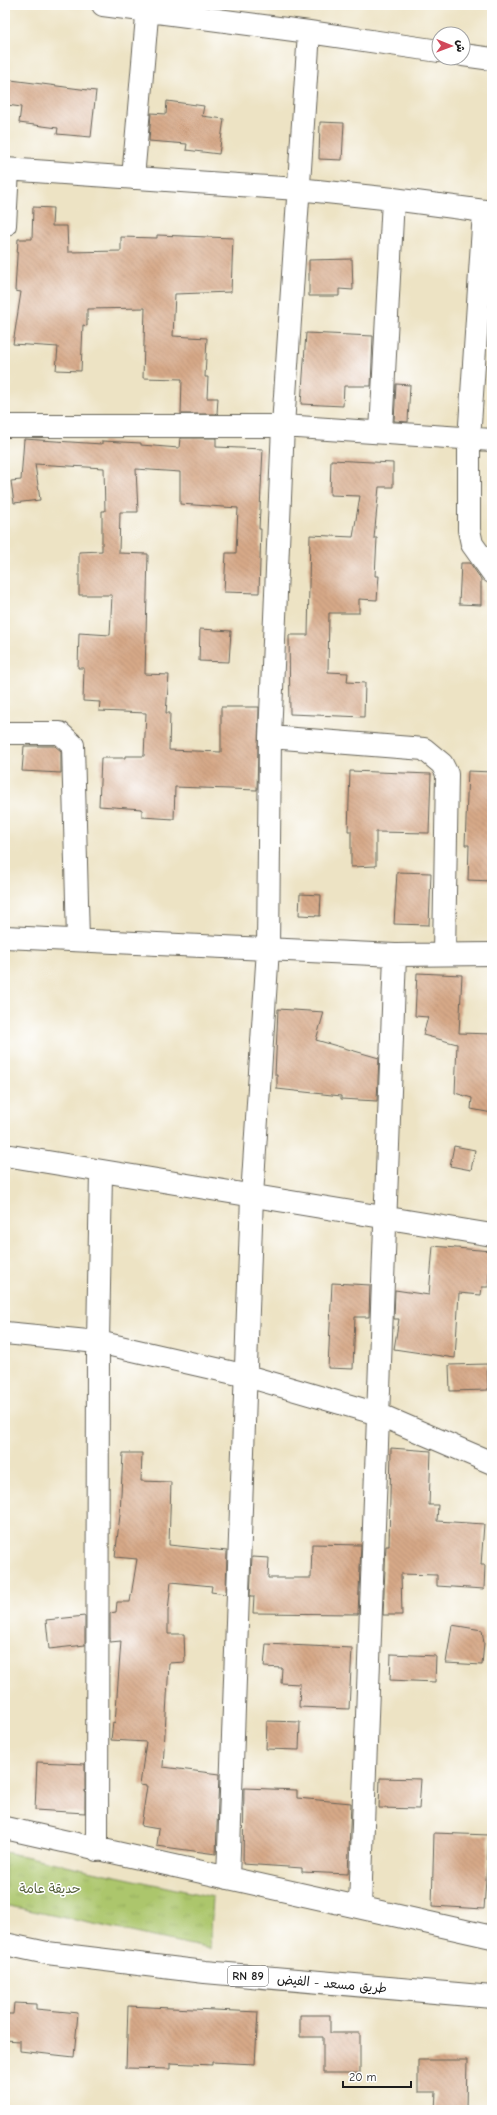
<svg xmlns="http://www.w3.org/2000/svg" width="497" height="2115" font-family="'Comic Neue','Playpen Sans Arabic',sans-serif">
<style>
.park{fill:url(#park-tufts);stroke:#647144}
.building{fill:url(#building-back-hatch)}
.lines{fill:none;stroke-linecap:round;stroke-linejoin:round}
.minor-casing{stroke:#656257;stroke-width:24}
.primary-casing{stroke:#656257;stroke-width:24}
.minor{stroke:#fff;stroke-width:22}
.primary{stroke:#fff;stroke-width:22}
.labels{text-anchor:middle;stroke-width:3;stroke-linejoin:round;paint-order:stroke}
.shield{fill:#fff;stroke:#606060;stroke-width:1}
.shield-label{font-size:12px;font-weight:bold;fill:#1c1c1c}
.park-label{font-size:13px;fill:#56603c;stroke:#fff}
.street-label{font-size:13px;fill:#1c1c1c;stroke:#fff}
</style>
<defs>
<pattern id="park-tufts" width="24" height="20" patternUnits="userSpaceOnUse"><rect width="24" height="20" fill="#acc66c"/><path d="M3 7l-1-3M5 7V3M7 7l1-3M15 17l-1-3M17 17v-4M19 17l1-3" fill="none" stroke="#93aa5d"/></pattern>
<pattern id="building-back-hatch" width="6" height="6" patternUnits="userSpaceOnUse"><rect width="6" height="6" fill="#d6a887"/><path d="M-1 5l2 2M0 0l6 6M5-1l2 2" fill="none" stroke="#b79074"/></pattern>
</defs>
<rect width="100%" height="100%" fill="#fff"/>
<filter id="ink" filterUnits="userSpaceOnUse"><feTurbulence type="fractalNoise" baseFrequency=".025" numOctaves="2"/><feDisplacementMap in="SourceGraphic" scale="8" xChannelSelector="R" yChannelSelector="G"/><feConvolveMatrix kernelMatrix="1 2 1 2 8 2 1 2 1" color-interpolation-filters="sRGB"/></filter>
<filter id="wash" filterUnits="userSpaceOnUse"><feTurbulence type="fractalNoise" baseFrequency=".012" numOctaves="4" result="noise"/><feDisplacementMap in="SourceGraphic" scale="16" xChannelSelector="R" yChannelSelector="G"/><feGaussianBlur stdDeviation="0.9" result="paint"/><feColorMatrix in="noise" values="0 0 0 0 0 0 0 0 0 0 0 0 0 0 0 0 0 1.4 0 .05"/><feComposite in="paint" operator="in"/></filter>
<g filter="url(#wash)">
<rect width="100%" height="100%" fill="#ede3c4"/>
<path class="park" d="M5 1852 213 1897 210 1949 5 1905Z"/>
<g id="blocks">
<path class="building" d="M11 80 96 91 91 137 57 134 58 128 19 123 21 107 7 105Z
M167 101 204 106 202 116 224 119 219 154 186 150 187 144 149 141 151 113 166 114Z
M320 122 344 123 342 160 319 159Z
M33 207 53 208 52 226H67L68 252 121 251V237L157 238V235L233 238 231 292 175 294 173 336 207 338 205 377H208L207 398H218L217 414H181L182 379 143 378 145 308 87 309V326L83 325 81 371 56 370 58 347 13 344 21 292 15 291 18 239H32Z
M352 259 353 290 339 289V296H309V260Z
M306 333 373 336 371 386H344L343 406 301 404Z
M396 384 410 385 408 422 394 421Z
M180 438H216V447L263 449 259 529H261L259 593 224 592 226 553H236L238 508 180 504V472L136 469 138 512H120L119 553 148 554 145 674 169 675 166 713H170L169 750 221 752V707H259L257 790 175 787 174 819 142 817V809L99 806 101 758H125V756H144L146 713 99 711 100 702 83 701 84 668H78L79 633 110 635 112 595H79V552L102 551V511H105L104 468 35 464 40 500 14 503 11 481 21 480 24 439 102 444V441L141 443V445L179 448Z
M331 460 393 463V487H379L374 538H377L375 576H379L377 600 359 599V613H329L328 672 348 673 347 682 365 683 364 717 290 714 289 635H308L310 535 353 537 360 496 330 495Z
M461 563H470L481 579V605L459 604Z
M200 629 231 631 229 662 199 661Z
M24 746H55L61 751V773L22 771Z
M350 771 431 774 429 833 376 832V866L351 867V831H348Z
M468 771 492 772V881L468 880 469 845H465Z
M397 872 431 873 429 925 394 924Z
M300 894 321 895 320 916 299 915Z
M417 973 462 975 459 1033 492 1034V1113L471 1109 472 1098 455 1093 457 1044 423 1035 428 1017 415 1016Z
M278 1009 324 1012 316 1040 379 1058 377 1101 341 1099V1096L277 1089V1075H275Z
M454 1146 475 1150 471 1170 450 1166Z
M433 1246 491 1251 488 1287H482L481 1295 459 1293 455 1358 394 1349 399 1319H394L395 1290 429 1295Z
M332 1283 370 1285 369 1317H355L353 1369 328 1368Z
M487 1364 488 1390 450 1391 449 1365Z
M391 1448 431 1451 429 1505H438L437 1521 484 1524 481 1565H485L484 1589 437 1586V1575L401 1574 402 1615H383L386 1546H389Z
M123 1453H142L141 1481 171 1482 169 1545 227 1551 226 1594 211 1592 212 1586 171 1582 168 1611V1634H184L185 1662 169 1663 163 1767 219 1774 216 1854 157 1846 159 1829 141 1826 147 1786 140 1785 146 1742 111 1740 113 1722 115 1723 121 1641 110 1642V1613L116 1612 117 1602H130L137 1559 115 1557 120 1515Z
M312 1544 361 1545 358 1614 253 1613 254 1596H250L252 1557 269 1558 268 1578H311Z
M85 1616V1645L49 1649 46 1620Z
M452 1625 482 1630 484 1643 482 1665 446 1663Z
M266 1644 352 1648 349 1709 299 1707 300 1684 281 1683 282 1668 264 1667Z
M391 1654 436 1656 435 1682 390 1680Z
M267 1721 300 1722 299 1750 266 1749Z
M37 1762 85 1764V1813L35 1810Z
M380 1778 421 1779 419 1809 379 1808Z
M244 1788 297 1790V1798L351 1803 348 1874 302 1872V1868L243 1864Z
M434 1833 489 1835 484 1909 432 1906Z
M14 2003 36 2004V2009L78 2013 74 2057 20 2051V2041L5 2040V2014H13Z
M128 2006 258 2012 255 2064 212 2062V2065L170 2063V2069L126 2068Z
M300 2015H330V2033H360V2073H323V2037H300Z
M418 2060H467L466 2110H435L436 2092H418Z"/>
</g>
</g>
<g filter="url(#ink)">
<use href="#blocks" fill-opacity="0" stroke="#656257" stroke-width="1"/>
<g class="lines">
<defs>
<path id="minor" d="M103 5 309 32 439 51
M463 55 492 59
M5 169 298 189 393 199 492 212
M133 178 148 5
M484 212 469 440V530L472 544 492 572
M5 225 8 170
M5 426H283L492 440
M381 432 393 199
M5 733H60L73 745 78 940
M270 737 424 749 442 764 447 774 444 954
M5 937 395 955 492 954
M5 1155 492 1235
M5 1333 98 1342 247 1376 378 1414 492 1463
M5 1828 492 1937
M97 1850 98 1342 101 1172
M228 1878 252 1196 268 949 270 737 283 426 309 32
M360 1906 395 955"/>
<path id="primary" d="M5 1944 47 1953 205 1972 492 1997"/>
</defs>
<use href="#minor" class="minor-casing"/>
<use href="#primary" class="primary-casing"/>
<use href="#minor" class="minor"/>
<use href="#primary" class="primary"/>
</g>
</g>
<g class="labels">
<rect class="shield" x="228" y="1966" width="40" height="20" rx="3"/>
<g class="shield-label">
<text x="248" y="1980">RN 89</text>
</g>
<g class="park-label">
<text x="50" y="1893">حديقة عامة</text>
</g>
<g class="street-label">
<text transform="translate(332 1983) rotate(5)" y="5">طريق مسعد - الفيض</text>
</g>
</g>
<rect width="497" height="2115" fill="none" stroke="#fff" stroke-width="20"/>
<g transform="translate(451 46) rotate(91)"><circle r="19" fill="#ffffff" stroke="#a4a4a4"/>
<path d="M0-3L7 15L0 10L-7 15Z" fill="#d1495b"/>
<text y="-6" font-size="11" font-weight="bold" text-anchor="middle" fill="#1c1c1c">ش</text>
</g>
<path d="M343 2081v6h68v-6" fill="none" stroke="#1c1c1c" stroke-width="2"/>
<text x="349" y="2081" font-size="12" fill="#1c1c1c" stroke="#ffffff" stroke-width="3" paint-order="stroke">20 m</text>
</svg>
